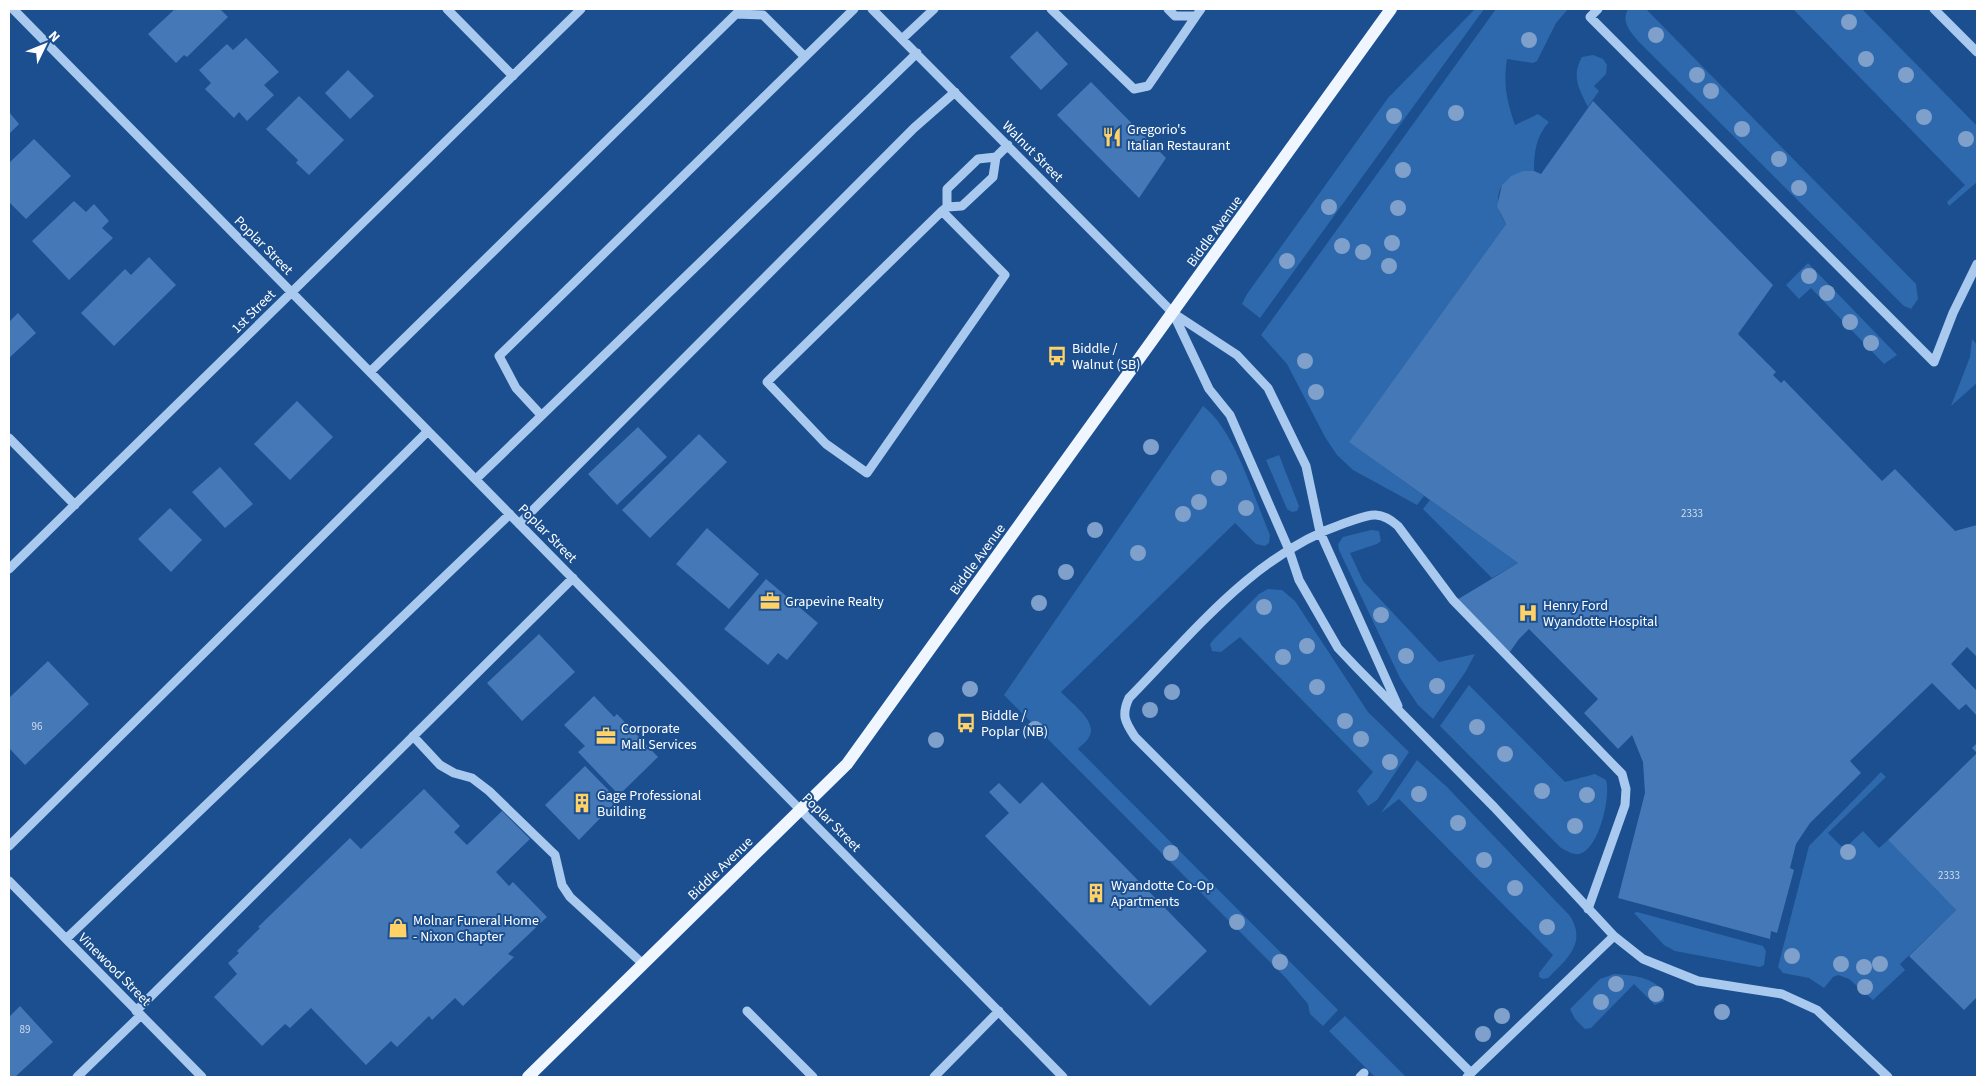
<svg xmlns="http://www.w3.org/2000/svg" width="1986" height="1086" font-family="'Source Sans 3',sans-serif">
<style>
.green{fill:#2e69ad}
.building{fill:#4478b7}
.lines{fill:none;stroke-linecap:round;stroke-linejoin:round}
.minor{stroke:#a9c9ee;stroke-width:9}
.major{stroke:#f0f6ff;stroke-width:12}
.tree{fill:#7ea0ca}
.labels{text-anchor:middle;stroke-width:4;stroke-linejoin:round;paint-order:stroke}
.number-label{font-size:11px;fill:#d0dded}
.poi-label{font-size:14px;fill:#fff;stroke:#1b4f8f;text-anchor:start}
.street-label{font-size:14px;fill:#fff;stroke:#1b4f8f}
</style>
<rect width="100%" height="100%" fill="#1b4f8f"/>
<path class="green" d="M1475 9H1484L1260 318 1242 304 1247 294 1388 98Z
M1496 9H1568L1556 23 1537 61 1533 63 1507 59C1503 84 1507 102 1515 125L1538 114 1549 122C1536 136 1534 152 1534 171 1502 171 1488 197 1506 224L1350 442 1424 496 1417 505 1353 470 1337 455 1325 437 1287 364 1261 335Z
M1628 9H1646L1916 284 1918 299 1911 309 1904 306 1638 41C1630 31 1621 22 1628 9Z
M1793 9H1862L1977 126V182L1949 206 1947 202 1965 185Z
M1593 55 1603 59 1607 65 1606 74 1594 86 1599 91 1588 107C1579 89 1571 76 1582 57Z
M1808 263 1897 355 1884 364 1811 288 1799 299 1786 285Z
M1972 339 1977 345V383L1951 406 1970 357Z
M1203 406C1235 430 1254 498 1270 535L1269 543 1265 546 1256 544 1235 523 1061 692C1070 702 1099 722 1089 737 1087 742 1081 745 1078 749L1338 1010 1323 1026 1310 1014 1308 1004 1285 977 1004 695Z
M1279 455 1299 506 1297 511 1292 512 1287 509 1266 460Z
M1430 500 1518 563 1492 578 1423 509Z
M1371 530 1379 531 1381 541 1377 544 1350 553 1363 581 1439 662 1475 654 1466 671 1433 719 1418 705 1400 678 1339 550 1338 544 1343 537Z
M1268 589 1282 590 1295 601 1368 712 1409 752 1377 800 1368 806 1357 791 1373 772 1240 637 1221 652 1212 651 1210 644 1214 639 1259 594Z
M1469 685 1565 782 1595 774 1606 780C1611 796 1599 850 1579 854 1573 855 1567 851 1561 848L1440 726Z
M1417 760 1447 787 1570 916C1587 943 1567 959 1548 978L1543 979 1539 977V973L1553 955 1399 799 1381 813Z
M1881 772 1886 777 1828 833 1844 849 1863 831 1879 848 1888 840 1956 910 1900 964 1905 970 1873 1000 1849 979 1838 975 1833 977 1824 988 1809 978 1783 973 1778 967 1809 846Z
M1637 912 1763 946 1766 951 1764 965 1760 967 1675 951 1664 945 1634 913Z
M1614 974C1630 975 1665 977 1664 1001L1655 1005 1634 984 1591 1028 1585 1029 1575 1019 1570 1009 1600 979Z
M1345 1016 1406 1077H1375L1329 1031Z"/>
<path class="building" d="M175 9H220L228 17 187 57 184 55 176 63 148 34Z
M1037 31 1068 64 1041 90 1010 57Z
M246 38 279 72 264 85 274 95 247 121 239 112 234 118 205 89 211 83 199 70 227 44 233 50Z
M348 70 374 96 350 119 325 93Z
M1091 82 1166 158 1139 198 1057 115Z
M299 96 344 140 309 175 296 163 298 160 266 129Z
M1593 101 1773 285 1738 334 1776 372 1773 375 1781 383 1784 380 1882 481 1895 469 1955 531 1977 525V657L1967 647 1951 664 1977 691V716L1966 704 1959 710 1932 683 1850 761 1861 773 1810 823 1796 844 1790 868 1794 870 1777 933 1771 931 1770 939 1618 898 1645 793 1643 762 1632 735 1618 749 1584 713 1598 699 1529 629 1519 639 1507 656 1455 601 1518 563 1349 442 1506 224 1497 206 1502 185 1511 176 1523 171H1534L1541 174Z
M9 112 19 124 9 134Z
M34 139 71 176 26 219 9 202V163Z
M74 201 86 212 94 204 109 221 102 228 113 238 69 280 32 241Z
M149 257 176 285 114 346 81 313 125 269 131 275Z
M18 313 36 333 9 358V322Z
M297 401 333 437 290 480 254 444Z
M638 427 667 457 617 505 588 474Z
M699 434 727 462 650 538 622 510Z
M220 467 253 504 225 528 192 492Z
M170 508 202 540 171 572 138 539Z
M707 528 759 574 729 609 676 564Z
M766 579 818 623 787 660 778 653 768 665 724 629Z
M539 634 575 672 522 721 487 683Z
M48 661 89 704 25 765 9 748V698Z
M594 696 614 717 617 714 658 757 619 795 578 752 585 746 564 725Z
M1977 743V997L1964 1010 1909 956 1956 910 1888 840 1977 753 1972 748Z
M585 766 618 800 579 840 545 805Z
M1042 782 1207 951 1150 1006 985 836 1009 813 989 792 999 783 1020 804Z
M424 789 460 826 454 832 467 845 502 811 530 839 496 872 509 886 513 882 547 917 508 954 514 957 463 1006 455 998 432 1020 429 1016 397 1047 391 1041 366 1065 311 1008 290 1028 285 1024 262 1046 214 997 237 974 228 963 239 953 237 951 260 928 258 927 350 838 361 849Z
M20 1006 53 1042 15 1077H11L9 1075V1017Z"/>
<g class="lines">
<path class="minor" d="M13 9 1063 1077
M447 9 513 76
M872 9 1173 313 1237 355 1268 388 1306 466 1320 532 1398 706
M1051 9 1134 89 1148 86 1196 16
M1168 9 1175 16H1196L1201 9
M1598 9 1590 17 1934 362 1953 313 1977 264
M1934 9 1977 52
M902 39 934 9
M996 157 978 159 947 189V207L962 206 993 177 996 157 1008 145
M942 211 1005 275 867 473 826 444 767 382 942 211 947 207
M1173 313 1209 389 1230 415 1289 550 1299 580 1338 648 1356 667 1494 807 1614 936 1643 959 1698 981 1782 994 1817 1010 1888 1077
M370 372 736 14 763 15 805 57
M541 415 516 388 499 356 854 9
M9 438 75 505
M476 479 917 53
M519 524 914 128 955 92
M9 569 581 9
M413 736 440 765 454 773 472 778 489 791 555 855 562 885 570 897 643 964
M9 846 428 431
M9 881 202 1077
M66 939 510 514
M136 1011 573 578
M747 1011 813 1077
M1471 1073 1614 936
M77 1077 141 1015
M934 1077 999 1011
M1360 1077 1364 1073
M1467 1077 1471 1073 1135 737C1125 722 1121 715 1129 698 1194 632 1254 554 1345 523 1367 516 1378 508 1398 526L1453 600 1622 774 1626 789 1625 805 1588 909"/>
<path class="major" d="M528 1077 847 764 1391 9"/>
</g>
<g class="tree">
<circle cx="1849" cy="22" r="8"/>
<circle cx="1656" cy="35" r="8"/>
<circle cx="1529" cy="40" r="8"/>
<circle cx="1866" cy="59" r="8"/>
<circle cx="1697" cy="75" r="8"/>
<circle cx="1906" cy="75" r="8"/>
<circle cx="1711" cy="91" r="8"/>
<circle cx="1456" cy="113" r="8"/>
<circle cx="1394" cy="116" r="8"/>
<circle cx="1924" cy="117" r="8"/>
<circle cx="1742" cy="129" r="8"/>
<circle cx="1966" cy="139" r="8"/>
<circle cx="1779" cy="159" r="8"/>
<circle cx="1403" cy="170" r="8"/>
<circle cx="1799" cy="188" r="8"/>
<circle cx="1329" cy="207" r="8"/>
<circle cx="1398" cy="208" r="8"/>
<circle cx="1392" cy="243" r="8"/>
<circle cx="1342" cy="246" r="8"/>
<circle cx="1363" cy="252" r="8"/>
<circle cx="1287" cy="261" r="8"/>
<circle cx="1389" cy="266" r="8"/>
<circle cx="1809" cy="276" r="8"/>
<circle cx="1827" cy="293" r="8"/>
<circle cx="1850" cy="322" r="8"/>
<circle cx="1871" cy="343" r="8"/>
<circle cx="1305" cy="361" r="8"/>
<circle cx="1316" cy="392" r="8"/>
<circle cx="1151" cy="447" r="8"/>
<circle cx="1219" cy="478" r="8"/>
<circle cx="1199" cy="502" r="8"/>
<circle cx="1246" cy="508" r="8"/>
<circle cx="1183" cy="514" r="8"/>
<circle cx="1095" cy="530" r="8"/>
<circle cx="1138" cy="553" r="8"/>
<circle cx="1066" cy="572" r="8"/>
<circle cx="1039" cy="603" r="8"/>
<circle cx="1264" cy="607" r="8"/>
<circle cx="1381" cy="615" r="8"/>
<circle cx="1307" cy="646" r="8"/>
<circle cx="1406" cy="656" r="8"/>
<circle cx="1283" cy="657" r="8"/>
<circle cx="1437" cy="686" r="8"/>
<circle cx="1317" cy="687" r="8"/>
<circle cx="970" cy="689" r="8"/>
<circle cx="1172" cy="692" r="8"/>
<circle cx="1150" cy="710" r="8"/>
<circle cx="1345" cy="721" r="8"/>
<circle cx="1477" cy="727" r="8"/>
<circle cx="1035" cy="729" r="8"/>
<circle cx="1361" cy="739" r="8"/>
<circle cx="936" cy="740" r="8"/>
<circle cx="1505" cy="754" r="8"/>
<circle cx="1390" cy="762" r="8"/>
<circle cx="1542" cy="791" r="8"/>
<circle cx="1419" cy="794" r="8"/>
<circle cx="1587" cy="795" r="8"/>
<circle cx="1458" cy="823" r="8"/>
<circle cx="1575" cy="826" r="8"/>
<circle cx="1848" cy="852" r="8"/>
<circle cx="1171" cy="853" r="8"/>
<circle cx="1484" cy="860" r="8"/>
<circle cx="1515" cy="888" r="8"/>
<circle cx="1237" cy="922" r="8"/>
<circle cx="1547" cy="927" r="8"/>
<circle cx="1792" cy="956" r="8"/>
<circle cx="1280" cy="962" r="8"/>
<circle cx="1841" cy="964" r="8"/>
<circle cx="1880" cy="964" r="8"/>
<circle cx="1864" cy="967" r="8"/>
<circle cx="1616" cy="984" r="8"/>
<circle cx="1865" cy="987" r="8"/>
<circle cx="1656" cy="994" r="8"/>
<circle cx="1601" cy="1002" r="8"/>
<circle cx="1722" cy="1012" r="8"/>
<circle cx="1502" cy="1016" r="8"/>
<circle cx="1483" cy="1034" r="8"/>
</g>
<defs>
<symbol id="restaurant-bare" viewBox="-9 -9 18 18"><path d="M-5-6h1v4h1v-4h1v4h1v-4h1v5L-1.5 .5V6h-2V.5L-5-1ZM5-6V6H3V1.5H1.5Q1.5-4 5-6Z" fill="#ffd166" stroke="#1b4f8f" stroke-width="2.5" paint-order="stroke"/></symbol>
<symbol id="bus-bare" viewBox="-9 -9 18 18"><path d="M-5-6H5V4H4V6H2V4H-2V6H-4V4H-5ZM-3.5-4V0h7V-4ZM-3.5 1.2v1.5H-2V1.2ZM2 1.2v1.5H3.5V1.2Z" fill="#ffd166" stroke="#1b4f8f" stroke-width="2.5" paint-order="stroke"/></symbol>
<symbol id="office-bare" viewBox="-9 -9 18 18"><path d="M-6-3h4V-5.5h4V-3h4V5H-6ZM-1-4.5V-3h2v-1.5ZM-6 0V1H6V0Z" fill="#ffd166" stroke="#1b4f8f" stroke-width="2.5" paint-order="stroke"/></symbol>
<symbol id="hospital-bare" viewBox="-9 -9 18 18"><path d="M-5-5h3v3.5h4V-5h3V5h-3V1.5h-4V5h-3Z" fill="#ffd166" stroke="#1b4f8f" stroke-width="2.5" paint-order="stroke"/></symbol>
<symbol id="building-bare" viewBox="-9 -9 18 18"><path d="M-4-6H4V6H1V3H-1V6H-4ZM-2.5-4.3h1.7v1.8h-1.7ZM.8-4.3h1.7v1.8H.8ZM-2.5-1h1.7V.8h-1.7ZM.8-1h1.7V.8H.8Z" fill="#ffd166" stroke="#1b4f8f" stroke-width="2.5" paint-order="stroke"/></symbol>
<symbol id="shop-bare" viewBox="-9 -9 18 18"><path d="M-5-2.5h2.3a2.7 3.5 0 0 1 5.4 0H5L5.5 6h-11ZM-1.5-2.5h3a1.5 2.3 0 0 0-3 0Z" fill="#ffd166" stroke="#1b4f8f" stroke-width="2.5" paint-order="stroke"/></symbol>
</defs>
<g fill-rule="evenodd">
<use href="#restaurant-bare" x="1098" y="123" width="28" height="28"/>
<use href="#bus-bare" x="1043" y="342" width="28" height="28"/>
<use href="#office-bare" x="756" y="587" width="28" height="28"/>
<use href="#hospital-bare" x="1514" y="599" width="28" height="28"/>
<use href="#bus-bare" x="952" y="709" width="28" height="28"/>
<use href="#office-bare" x="592" y="722" width="28" height="28"/>
<use href="#building-bare" x="568" y="789" width="28" height="28"/>
<use href="#building-bare" x="1082" y="879" width="28" height="28"/>
<use href="#shop-bare" x="384" y="914" width="28" height="28"/>
</g>
<g class="labels">
<g class="number-label">
<text x="1692" y="517">2333</text>
<text x="37" y="730">96</text>
<text x="1949" y="879">2333</text>
<text x="25" y="1033">89</text>
</g>
<g class="poi-label">
<text x="1127" y="134">Gregorio's<tspan x="1127" dy="16">Italian Restaurant</tspan></text>
<text x="1072" y="353">Biddle /<tspan x="1072" dy="16">Walnut (SB)</tspan></text>
<text x="785" y="606">Grapevine Realty</text>
<text x="1543" y="610">Henry Ford<tspan x="1543" dy="16">Wyandotte Hospital</tspan></text>
<text x="981" y="720">Biddle /<tspan x="981" dy="16">Poplar (NB)</tspan></text>
<text x="621" y="733">Corporate<tspan x="621" dy="16">Mall Services</tspan></text>
<text x="597" y="800">Gage Professional<tspan x="597" dy="16">Building</tspan></text>
<text x="1111" y="890">Wyandotte Co-Op<tspan x="1111" dy="16">Apartments</tspan></text>
<text x="413" y="925">Molnar Funeral Home<tspan x="413" dy="16">- Nixon Chapter</tspan></text>
</g>
<g class="street-label">
<text transform="translate(1033 151) rotate(45)" y="5">Walnut Street</text>
<text transform="translate(1214 231) rotate(-54)" y="5">Biddle Avenue</text>
<text transform="translate(264 245) rotate(45)" y="5">Poplar Street</text>
<text transform="translate(253 311) rotate(-45)" y="5">1st Street</text>
<text transform="translate(548 533) rotate(45)" y="5">Poplar Street</text>
<text transform="translate(977 559) rotate(-54)" y="5">Biddle Avenue</text>
<text transform="translate(832 822) rotate(45)" y="5">Poplar Street</text>
<text transform="translate(720 868) rotate(-44)" y="5">Biddle Avenue</text>
<text transform="translate(115 969) rotate(45)" y="5">Vinewood Street</text>
</g>
</g>
<rect width="1986" height="1086" fill="none" stroke="#ffffff" stroke-width="20"/>
<g transform="translate(45 45) rotate(47)" stroke="#1b4f8f" stroke-width="4" paint-order="stroke">
<path d="M0-4L9 19L0 12L-9 19Z" fill="#ffffff"/>
<text y="-8" font-size="14" font-weight="bold" text-anchor="middle" fill="#ffffff">N</text>
</g>
</svg>
